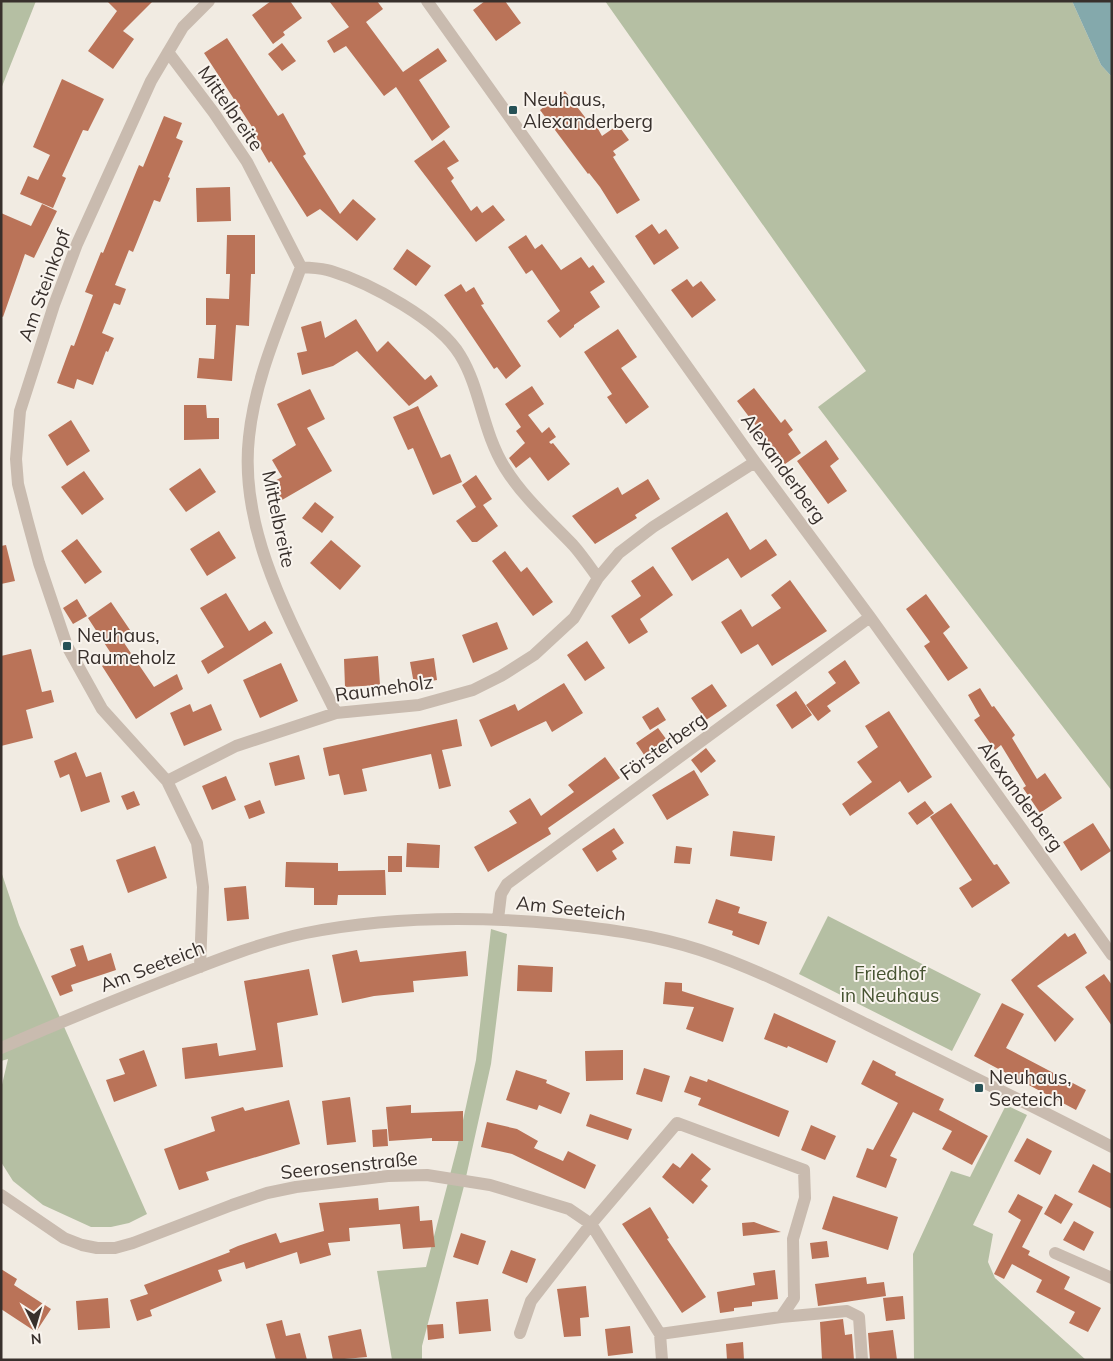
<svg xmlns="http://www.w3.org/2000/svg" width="1113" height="1361" font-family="Mulish,sans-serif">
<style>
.green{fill:#b5bfa3}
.water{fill:#84a9ac}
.building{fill:#ba7358}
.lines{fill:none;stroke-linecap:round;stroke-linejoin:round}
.street{stroke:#c9bbaf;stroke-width:12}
.poi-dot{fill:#265156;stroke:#f9f4ee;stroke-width:2}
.labels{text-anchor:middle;stroke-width:4;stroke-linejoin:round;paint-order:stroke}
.poi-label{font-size:19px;fill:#38302c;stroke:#f9f4ee;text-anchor:start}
.street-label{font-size:19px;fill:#38302c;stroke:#f9f4ee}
.park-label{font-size:19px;fill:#475432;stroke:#f9f4ee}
</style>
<rect width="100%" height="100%" fill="#f1ebe2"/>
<path class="green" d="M1 1H36L1 89Z
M605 1H1072L1101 65 1112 77V791L818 407 866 371Z
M1 871 19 925 147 1214 129 1223 111 1227H91L43 1205 13 1181 1 1162V1089L8 1059 1 1061Z
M828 916 981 994 952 1051 799 974Z
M491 929 507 934 491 1064 464 1186 422 1346V1360H392L377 1271 426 1267 457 1148 476 1060Z
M1006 1105 1027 1115 973 1225 993 1234 988 1262 995 1278 1086 1360H914L913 1254 951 1171 970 1177Z"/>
<path class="water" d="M1072 1H1112V77L1101 65Z"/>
<path class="building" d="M107 1H153L123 31 134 39 113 69 88 51 117 11Z
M271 1H290L302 18 283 32 285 35 273 44 252 15Z
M329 1H377L383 9 366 22 403 72 438 48 447 61 419 80 450 127 432 141 396 87 384 96 346 46 334 53 327 41 349 27Z
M485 1H505L521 23 496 41 473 10Z
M227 38 278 116 283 113 306 154 303 156 340 214 353 199 376 219 357 241 320 209 307 217 271 161 269 163 251 132 254 130 204 53Z
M282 43 296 61 282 71 268 54Z
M62 79 104 99 88 131 83 130 62 176 66 178 53 208 20 194 28 176 38 180 50 155 33 147Z
M565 91 594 129 597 127 602 136 618 125 629 140 613 151 616 155 613 157 640 200 617 214 600 187 589 173 588 174 540 110Z
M164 116 182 123 176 138 183 141 168 177 170 178 160 202 154 200 133 252 129 250 115 285 126 289 120 305 114 303 102 333 114 338 108 352 106 351 93 385 77 379 74 389 57 383 71 345 74 346 93 295 85 292 101 252 103 253 139 165 143 167Z
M444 140 459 161 447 168 454 178 451 181 471 211 477 206 482 213 493 205 505 220 476 242 414 161Z
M230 187 231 221 197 222 196 188Z
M42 204 57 211 34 258 25 254 3 317 1 316V213L31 226Z
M652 224 659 234 666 229 679 248 654 265 635 236Z
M227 235H255V274H251L249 326 236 325 232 381 197 378 199 358 214 359 216 325H206V298L229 299 230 274H226Z
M526 235 535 249 542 244 561 270 581 257 589 268 593 265 605 282 590 292 600 307 574 325V327L560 338 547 321 560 311 532 270 526 274 508 247Z
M407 249 431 266 416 286 393 269Z
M687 279 693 287 701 281 716 300 692 318 671 290Z
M461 284 466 292 474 287 484 304 481 305 521 366 506 379 497 367 494 369 444 295Z
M356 319 377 352 388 341 425 380 431 375 438 386 409 406 357 351 333 366 302 375 297 353 307 351 301 327 321 321 325 338Z
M618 329 637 357 621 368 649 407 626 424 607 397 612 394 584 352Z
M532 386 544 404 528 415 542 433 549 427 556 437 549 442 551 444 553 443 570 464 548 481 530 457 516 468 509 458 525 443 516 431 521 427 505 404Z
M754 388 781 423 785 419 793 430 788 434 801 453 785 464 737 401Z
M310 389 325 419 307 428 332 471 282 500 271 483 282 477 272 460 296 445 277 404Z
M184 405H206L207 418H219V439L184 440Z
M418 406 441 458 450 454 462 482 433 495 413 448 408 450 393 417Z
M71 420 90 451 67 466 48 435Z
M826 440 839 459 830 466 847 491 828 504 797 461Z
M200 468 216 492 186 512 169 489Z
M84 471 104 499 82 515 61 487Z
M476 475 492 499 483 505 498 526 477 542H472L456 521 476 507 462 485Z
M648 479 660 499 635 515 637 518 595 544 572 516 618 487 622 495Z
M315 502 334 517 322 533 302 518Z
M727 512 750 550 766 539 777 555 741 578 728 558 692 581 671 548Z
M219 531 236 558 207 576 190 549Z
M77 539 102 572 85 584 61 551Z
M331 540 361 566 340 590 310 563Z
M6 545 15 581 1 584V546Z
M505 551 521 572 527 567 553 602 533 616 492 561Z
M653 566 673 595 640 619 648 632 629 644 611 616 641 596 631 581Z
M790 580 827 631 772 666 758 644 741 654 721 622 741 609 752 627 781 608 771 595Z
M226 593 249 631 265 621 273 633 208 674 201 661 224 647 200 608Z
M926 594 950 627 943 633 968 668 948 681 924 646 930 642 906 609Z
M77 599 87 616 73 624 63 608Z
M111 602 130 630 120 637 154 687 177 674 183 689 136 719 102 666 114 658 88 618Z
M497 622 508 649 473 663 462 635Z
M587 641 605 668 585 681 567 655Z
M31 649 42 692 51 690 54 702 26 710 33 738 1 746V656Z
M378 656 380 685 345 687 344 659Z
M434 658 437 680 414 684 410 662Z
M845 660 860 683 827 706 831 711 818 721 806 705 836 683 828 672Z
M281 663 298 701 260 718 243 680Z
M564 683 583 713 552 732 546 721 491 747 479 720 515 704 518 711Z
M712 684 727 706 706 720 691 698Z
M980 688 992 707 994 706 1015 735 1012 738 1037 779 1045 773 1062 798 1040 813 1023 788 1026 786 1001 745 995 750 974 720 980 716 968 695Z
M796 691 812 715 792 729 776 705Z
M190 704 193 712 211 704 222 730 184 746 170 713Z
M658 707 666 720 650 730 642 717Z
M889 711 932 777 908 793 900 781 850 816 842 804 872 782 857 762 878 747 865 726Z
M457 719 462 746 442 750 451 786 439 789 431 754 362 769 367 791 344 795 339 774 329 776 323 748Z
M658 728 672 747 649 762 636 743Z
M706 748 716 761 701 773 691 760Z
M76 752 86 777 101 772 110 802 81 812 69 774 60 778 54 761Z
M299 755 305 779 275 786 269 763Z
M605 757 620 778 548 828 551 834 488 872 474 847 517 823 509 811 530 798 541 816 574 792 568 785Z
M694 770 709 795 667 820 652 795Z
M226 776 236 800 212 810 202 786Z
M134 791 140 805 127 810 121 796Z
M260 800 265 813 249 819 244 806Z
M925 801 934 813 917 825 908 813Z
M951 803 994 865 997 864 1010 883 972 908 959 888 972 880 930 817Z
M1093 823 1111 851 1081 871 1063 842Z
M614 828 624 843 612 851 617 859 597 872 582 849Z
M733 831 775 836 772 861 730 856Z
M407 843 440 845 439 868 406 867Z
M155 846 167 878 128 893 116 860Z
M676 846 692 848 690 864 674 863Z
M388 856H402V872H388Z
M286 862 338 863V871L385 870 386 895H338L337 905H314V888L285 887Z
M246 886 249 919 227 921 224 888Z
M716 899 740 907 738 913 767 922 759 945 732 935 733 931 708 923Z
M1065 933 1068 937 1075 933 1087 953 1037 986 1074 1019 1055 1042 1011 980Z
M83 945 88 961 111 953 116 970 71 985 73 991 60 996 51 976 76 966 70 949Z
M357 950 360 962 466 951 468 976 413 981 414 992 374 996 342 1003 332 955Z
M518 965 553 967 552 992 517 991Z
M309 969 318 1015 277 1023 283 1067 185 1079 182 1048 217 1043 219 1056 256 1050 244 981Z
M1104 974 1112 985V1026L1085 987Z
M665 982 682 983V991L734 1008 723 1042 686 1029 694 1007 663 1004Z
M1002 1003 1024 1014 1006 1048 1086 1090 1076 1110 974 1056Z
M774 1013 836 1041 827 1063 788 1046 787 1048 764 1039Z
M144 1050 157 1086 114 1102 106 1080 125 1074 119 1059Z
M623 1050V1080L586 1081 585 1051Z
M873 1060 896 1072 895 1075 944 1099 939 1110 988 1136 972 1165 942 1149 952 1131 913 1112 890 1156 897 1159 886 1188 856 1177 867 1148 873 1150 898 1103 861 1084Z
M644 1068 670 1076 662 1102 636 1094Z
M516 1070 547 1080 546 1083 570 1093 561 1114 539 1105 537 1110 506 1100Z
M690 1076 707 1082 708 1079 789 1111 779 1137 698 1105 701 1098 684 1092Z
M350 1097 356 1142 327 1145 322 1101Z
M289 1100 300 1144 206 1172 209 1180 179 1190 164 1149 215 1131 211 1117 243 1107 245 1111Z
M411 1105V1113L463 1111V1141H432V1138L389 1141 386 1107Z
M590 1114 632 1129 628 1140 586 1126Z
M487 1122 517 1129 538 1141 534 1148 563 1161 568 1151 596 1165 585 1189 512 1154 481 1147Z
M811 1125 836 1136 825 1160 801 1150Z
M387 1129 388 1146 373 1147 372 1130Z
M1027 1138 1052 1151 1040 1175 1014 1161Z
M692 1153 711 1169 701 1180 708 1186 693 1204 662 1177 673 1163 680 1168Z
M1093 1164 1112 1174V1209L1078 1192Z
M1018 1194 1043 1207 1022 1247 1030 1251 1028 1255 1070 1277 1064 1289 1101 1308 1088 1332 1069 1323 1075 1312 1036 1292 1042 1280 1012 1264 1004 1279 994 1274 1021 1220 1008 1212Z
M1055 1194 1073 1204 1061 1224 1044 1214Z
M833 1196 898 1217 888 1250 822 1229Z
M378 1198 379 1210 419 1206 420 1221 432 1220 435 1247 403 1249 400 1224 349 1228 350 1241 328 1243 331 1255 300 1264 297 1252 246 1269 244 1262 218 1270 222 1281 150 1310 152 1316 137 1321 130 1300 148 1294 144 1285 230 1252 229 1250 238 1246 276 1233 280 1243 324 1231 319 1203Z
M650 1207 669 1238 667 1239 706 1297 682 1313 622 1224Z
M1074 1221 1094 1232 1084 1251 1063 1240Z
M754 1222 781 1232 743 1236 742 1223Z
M461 1233 486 1241 478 1265 453 1257Z
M827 1241 829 1257 812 1259 810 1243Z
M511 1250 536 1259 527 1283 502 1273Z
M1 1269 17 1279 14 1285 51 1309 36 1332 1 1309Z
M775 1270 778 1299 752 1302V1306L734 1308V1311L720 1313 717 1292 755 1285 753 1273Z
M866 1277 867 1284 884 1282 886 1296 818 1306 815 1284Z
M586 1286 589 1317 580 1318 581 1336 564 1337 557 1289Z
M903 1296 905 1319 886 1321 883 1298Z
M108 1298 110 1328 78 1330 76 1301Z
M488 1299 491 1331 459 1334 456 1302Z
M843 1319 845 1335 852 1334 854 1360H822L820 1322Z
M282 1320 286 1336 300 1333 307 1360H276L266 1324Z
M443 1324 444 1338 428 1340 427 1325Z
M630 1326 633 1353 608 1356 605 1329Z
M361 1329 367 1357 333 1360 328 1336Z
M893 1330 897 1360H870L868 1333Z
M743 1342 744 1360H727L726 1344Z"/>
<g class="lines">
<path class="street" d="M427 1 755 462 870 617 1112 955
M168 52 214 113 247 162 301 267C281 322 255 378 249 437 238 534 295 629 336 713
M301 267C311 268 322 268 331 271 370 283 439 320 460 355 481 389 482 431 505 468 523 497 549 520 573 545 582 555 590 567 598 578
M167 781 236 746 336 713 419 705 473 690 501 676 534 655 574 618 598 578 619 553 653 527 755 462
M498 919 501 894 507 884 870 617
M200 967 203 887 197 843 167 781 102 709 67 646 39 563 27 519 18 484 16 459 20 411 54 305 77 244 151 81 183 27 209 1
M1 1048C56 1024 110 1002 166 980 212 962 258 943 306 933 390 916 475 916 560 924 607 929 654 935 700 950 758 969 813 998 868 1025 949 1065 1031 1105 1112 1147
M1 1195 64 1238 82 1245 97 1248H115L133 1243 232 1205 267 1193 296 1187 388 1176 427 1175 490 1185 569 1209 591 1224 660 1334 662 1360
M1055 1253 1112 1278
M781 1317 847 1311 859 1317 862 1360
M520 1333 531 1301 591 1224 677 1123 804 1170 805 1198 793 1239 794 1298 781 1317 660 1334"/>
</g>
<g class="poi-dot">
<rect x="508" y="105" width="10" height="10" rx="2.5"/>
<rect x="62" y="641" width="10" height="10" rx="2.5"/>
<rect x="974" y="1083" width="10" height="10" rx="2.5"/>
</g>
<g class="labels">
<g class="poi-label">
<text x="523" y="106">Neuhaus,<tspan x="523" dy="22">Alexanderberg</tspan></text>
<text x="77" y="642">Neuhaus,<tspan x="77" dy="22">Raumeholz</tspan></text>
<text x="989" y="1084">Neuhaus,<tspan x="989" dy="22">Seeteich</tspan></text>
</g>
<g class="street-label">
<text transform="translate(231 108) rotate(55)" y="7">Mittelbreite</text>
<text transform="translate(44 285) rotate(-70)" y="7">Am Steinkopf</text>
<text transform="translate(784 468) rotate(54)" y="7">Alexanderberg</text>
<text transform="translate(279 519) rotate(78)" y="7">Mittelbreite</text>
<text transform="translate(384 688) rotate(-8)" y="7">Raumeholz</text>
<text transform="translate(663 746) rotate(-36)" y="7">Försterberg</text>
<text transform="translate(1021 796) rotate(54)" y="7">Alexanderberg</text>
<text transform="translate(571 908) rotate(6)" y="7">Am Seeteich</text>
<text transform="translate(152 966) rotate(-21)" y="7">Am Seeteich</text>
<text transform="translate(349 1165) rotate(-6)" y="7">Seerosenstraße</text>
</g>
<g class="park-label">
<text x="890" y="980">Friedhof<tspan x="890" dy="22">in Neuhaus</tspan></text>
</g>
</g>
<rect width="1113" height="1361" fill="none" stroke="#38302c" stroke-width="5"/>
<g transform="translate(35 1326) rotate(175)" stroke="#f9f4ee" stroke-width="4" paint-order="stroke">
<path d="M0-4L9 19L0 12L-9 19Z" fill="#38302c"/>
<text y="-8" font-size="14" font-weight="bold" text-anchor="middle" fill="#38302c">N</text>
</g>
</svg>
